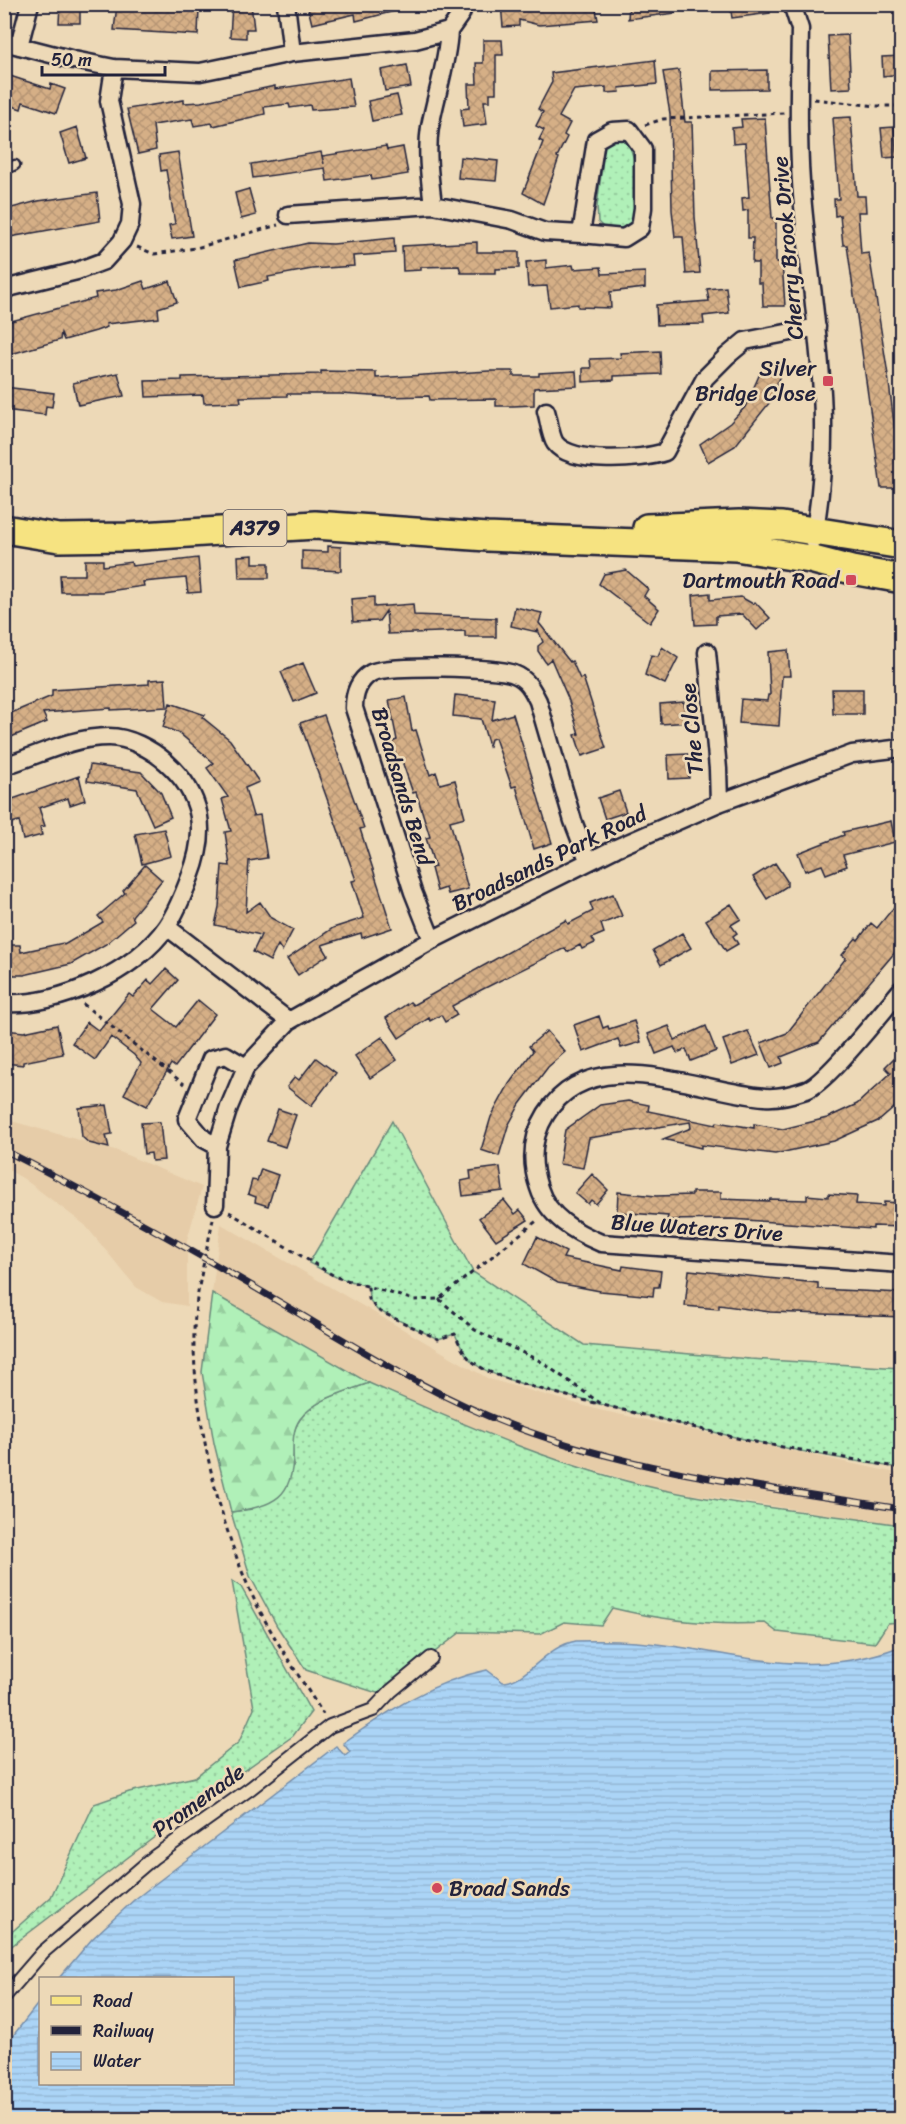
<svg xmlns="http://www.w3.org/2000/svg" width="906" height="2124" font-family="Sriracha,sans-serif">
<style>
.built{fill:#e6cca8}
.grass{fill:url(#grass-dots);stroke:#69897a;stroke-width:1.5}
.forest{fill:url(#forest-firs);stroke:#69897a;stroke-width:1.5}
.water{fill:url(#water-rules);stroke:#748dab;stroke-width:1.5}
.building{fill:url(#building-cross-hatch);stroke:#22223b;stroke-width:1.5}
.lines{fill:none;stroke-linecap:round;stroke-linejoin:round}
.service-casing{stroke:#22223b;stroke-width:13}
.pedestrian-casing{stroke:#22223b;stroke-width:16}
.minor-casing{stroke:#22223b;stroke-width:21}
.primary-casing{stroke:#22223b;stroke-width:32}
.path{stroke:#22223b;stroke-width:3;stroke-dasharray:4.5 4.5;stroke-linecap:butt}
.service{stroke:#edd9b7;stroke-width:8}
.pedestrian{stroke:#edd9b7;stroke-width:12}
.minor{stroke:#edd9b7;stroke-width:16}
.primary{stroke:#f6e381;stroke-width:27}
.rail-casing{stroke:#22223b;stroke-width:7}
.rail{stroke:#edd9b7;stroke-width:4.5;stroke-dasharray:14;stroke-linecap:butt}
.poi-dot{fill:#d1495b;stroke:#edd9b7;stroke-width:2}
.labels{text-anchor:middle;stroke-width:5;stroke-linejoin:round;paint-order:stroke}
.shield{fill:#edd9b7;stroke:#5f5960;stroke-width:1.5}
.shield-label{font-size:21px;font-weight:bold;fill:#22223b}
.street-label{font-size:22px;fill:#22223b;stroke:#edd9b7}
.poi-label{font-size:22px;fill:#22223b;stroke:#edd9b7;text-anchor:end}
</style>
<defs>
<pattern id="grass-dots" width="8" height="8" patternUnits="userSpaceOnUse" patternTransform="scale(1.5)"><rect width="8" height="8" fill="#b0f0b8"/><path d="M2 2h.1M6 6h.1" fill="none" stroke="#97ce9f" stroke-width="1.8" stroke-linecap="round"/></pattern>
<pattern id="forest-firs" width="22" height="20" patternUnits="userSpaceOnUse" patternTransform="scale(1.5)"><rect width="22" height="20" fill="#b0f0b8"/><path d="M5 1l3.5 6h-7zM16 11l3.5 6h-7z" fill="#97ce9f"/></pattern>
<pattern id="water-rules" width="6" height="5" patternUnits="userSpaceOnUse" patternTransform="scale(1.5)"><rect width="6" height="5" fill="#abd4f6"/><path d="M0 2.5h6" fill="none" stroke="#93b6d4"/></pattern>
<pattern id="building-cross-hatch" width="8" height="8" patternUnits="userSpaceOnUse" patternTransform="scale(1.5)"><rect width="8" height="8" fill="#d5af86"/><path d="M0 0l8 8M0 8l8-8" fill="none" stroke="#b79675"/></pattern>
</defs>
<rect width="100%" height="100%" fill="#edd9b7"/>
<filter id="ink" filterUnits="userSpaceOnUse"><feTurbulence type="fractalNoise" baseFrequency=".0167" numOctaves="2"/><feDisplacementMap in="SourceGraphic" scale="12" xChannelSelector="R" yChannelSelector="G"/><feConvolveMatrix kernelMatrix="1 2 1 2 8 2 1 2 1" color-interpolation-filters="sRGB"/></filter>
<g filter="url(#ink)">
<path class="built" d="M4 1119 115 1150 202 1187 187 1240V1306L162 1302 136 1287 85 1225 24 1179 5 1168Z
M221 1224 489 1379 599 1410 901 1474V1525L658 1489 560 1460 480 1432 369 1383 212 1293Z"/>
<path class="grass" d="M617 139 627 141C637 158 642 203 631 221 628 227 622 229 616 231L606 230 598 222 597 206 605 143Z
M392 1121 473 1272 584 1345 750 1359 901 1368V1468C794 1453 689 1427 584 1400 556 1393 497 1380 475 1364 465 1356 460 1345 455 1334L438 1339 377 1310 369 1299 368 1286 336 1277 309 1263Z
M369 1383C463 1424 558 1467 659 1489 738 1506 821 1513 901 1525V1622L888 1623 875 1643 777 1632 765 1623C715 1626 661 1620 612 1608L601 1625 564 1622 540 1634 461 1632 380 1694 306 1670 277 1626 250 1576 231 1512 252 1509 294 1465C293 1456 292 1446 293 1437 298 1402 342 1393 369 1383Z
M232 1581 241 1587 311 1712 293 1736 215 1791 5 1951V1938L51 1897 94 1804 129 1792 195 1777 239 1742 254 1708Z"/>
<path class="forest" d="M212 1293 369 1383C346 1392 316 1398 300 1419 293 1429 293 1440 293 1451 294 1498 274 1506 231 1512L214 1443 202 1372Z"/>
<path class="water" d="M576 1641C608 1640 640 1641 672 1646 756 1658 816 1678 899 1647L901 1648V2119H5V2046L40 2001V2084H232V1978H59L92 1939 134 1900 336 1746 345 1756 350 1752 343 1743C388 1711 433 1681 487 1670L503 1682C527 1682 545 1646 576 1641Z"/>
<path class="building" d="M80 4V23H59L60 5Z
M162 4H195V8H199L198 35 114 30 117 5 132 9 162 10Z
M232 4H251L254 29H246V38L230 37Z
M307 4H403V9L356 21 355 14 312 24Z
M501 4H595L598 20 539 25 519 20V26L503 27Z
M629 4H674L675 13 628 19Z
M730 4H769L770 13 732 18Z
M848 35 851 88 831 89 828 36Z
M483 40H502L503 55H496V93H490V101H484L487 124 463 127 461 109 469 108 468 84H477L476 63H483Z
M902 56V74L883 76 882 57Z
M655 60 657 84 619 88 620 92 606 93V87L574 90 559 117 570 123 564 135 567 137 557 157 559 158 543 204 523 193 543 142 539 140 544 130 536 126 543 112 538 109 552 82 551 73Z
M407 65 411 87 385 91 381 70Z
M679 70 685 122H692L695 217 700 273 686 274 683 237H675L672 210 670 114 663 72Z
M767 70V89L712 90V71Z
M4 74 50 89 51 84 65 89 56 113 23 102 21 109 4 103Z
M349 78 354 107 311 110 310 105 290 108 289 104 264 107 265 114 213 126 212 123 194 126 192 119 153 125 156 150 138 154 127 109 184 100V103L201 102 275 86V89Z
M397 95 402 115 372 121 368 101Z
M851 117 857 196H865L866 212H858L861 254 869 253 888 375 902 488H881L847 245H843L840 215 835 216 834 199H839L833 118Z
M765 118 772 218H776V262H782L785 306H763L762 283H758V263H752L753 238H748V210L743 211 742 198 749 197 745 143 733 144 732 128 742 127 741 119Z
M77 127 86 158 69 163 60 133Z
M894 127 897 157 884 158 881 128Z
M386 146 387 150 403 147 408 174 372 180 371 175 327 181 325 168 253 178 251 164 321 152 324 164 322 156Z
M178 152 192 236 172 239 169 225 175 224 166 170 161 171 159 155Z
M460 157 498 161 496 181 458 178Z
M249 189 256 215 241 219 235 193Z
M97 193 100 221 4 238V210L38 201Z
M394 238 395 253 353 256 354 266 312 269 268 277 269 281 241 287 235 260 308 243 333 244Z
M477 242V252H519V268L496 269V273H461L459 266 421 267V270L403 271 402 246Z
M546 260V268L573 265 574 269 601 267 602 274 645 272V288L610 292 611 308 578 307V304L550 307 547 286 528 287 526 262Z
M143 281 146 289 170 281 177 302 158 308 159 318 106 324 107 327 96 331 64 340 61 333 60 340 11 354 9 348 4 349V323L96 298 95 293 116 290Z
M726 287 729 313 703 316 704 324 657 325 656 305 709 301 707 289Z
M660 351 661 374 614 376V380L583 382V368H591L590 359 621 358 620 353Z
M766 360 784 364 770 402 735 446 708 462 700 444 730 423 745 407Z
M321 371 376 372V378L489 371H513V376H539V373L576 371 577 386 534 388V405L513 406H496V399L430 400 429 396 387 397 340 394H287V396L240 397 241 402 204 403 203 395 146 397 145 381 182 380V377L321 374Z
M118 373 124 396 78 405 73 383Z
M4 387 54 393 52 407 46 406 45 415 4 410Z
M328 546 341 547V571L302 569V551L328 552Z
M253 555V563H269V578H239L238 556Z
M198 558 201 592 188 593 186 578 143 582 144 586 102 592H61L60 575H85V560H103V566L131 562 132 566Z
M626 570 648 589 644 596 659 609 650 623 599 584 604 574Z
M710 593V600L741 597 753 604 755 602 770 618 757 630 742 614 716 616V624L695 625 693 595Z
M374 597V607L413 604 414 615 496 618V637H465V631L388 634 386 611 379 621 353 622 351 599Z
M515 607 542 613 539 623 570 662 572 661 580 679 583 677 606 748 582 756 575 735 579 734 568 698 551 659 546 663 538 651V646L543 642 538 630 537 632 511 626Z
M662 647 678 658 665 684 645 675 651 655 658 656Z
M788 650 790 676H782L779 726 739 723 741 699 767 701 768 695H770L768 652Z
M303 663 316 693 294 702 281 672Z
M165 679 167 707 111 710V708L43 713 47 722 4 740V716L52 696V690L149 684V680Z
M832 689H863V714H833Z
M455 695 495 699 492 720 513 714 552 843 534 849 516 786 512 787 495 738 491 739 489 746 481 719 453 716Z
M406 697 412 731 416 730 430 775 436 772 440 784 455 780 465 817 450 821 468 889 448 894 446 888 437 891 431 868 435 867 426 838 430 837 416 792 413 793 402 761 398 762 392 742 397 740 389 700Z
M684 702 685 709 690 708 691 722 661 724 660 704Z
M170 703 205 715 202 717 230 740 259 782 245 788 253 816 260 815 267 858 249 861 246 912 260 902 271 918 293 930 282 951 278 945 270 961 253 952 261 935 215 925 219 907 222 865 230 866 225 832 231 831 222 799 228 797 207 768 214 763 179 733 163 727Z
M324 715 364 828 360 829 392 928 362 938 361 933 322 945 328 955 298 975 287 959 333 928 364 918 352 881 356 880 300 723Z
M688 754 689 778 669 779 668 755Z
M90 765 141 772 161 793 171 817 153 825 137 789 87 781Z
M79 776 85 800 70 805 68 798 39 808 45 826 40 827 42 835 23 840 19 821 4 825V802Z
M619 791 626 812 605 819 598 798Z
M891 821 895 842 843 855 847 866 826 874 822 865 805 871 798 853 844 835 843 832Z
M164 829 171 856 142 864 135 834Z
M775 863 787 881V886L767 899 753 877Z
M145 865 162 880 132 916 134 920 106 944 71 964 24 975H4V945H20L21 952 63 943 64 945 103 922 98 916 125 893 123 891Z
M613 894 622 916 601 924 604 933 592 938 595 943 582 949 580 945 567 952 565 948 481 990 452 1006 457 1015 445 1022 441 1015 430 1021 429 1018 399 1038 386 1018 410 1002 413 1005 566 920 568 924 593 911 590 903Z
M902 897V944L819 1042 781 1057 783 1063 771 1068 761 1043 787 1033 846 958 842 955 856 938 858 940 871 923 877 928Z
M731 904 741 919 731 925 737 933 733 936 738 944 726 951 706 920Z
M682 933 691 948 661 965 653 950Z
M166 969 178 980 153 1009 176 1027 198 1000 215 1014 175 1067 171 1064 147 1106 124 1094 141 1063 134 1055 111 1037 95 1060 72 1043 87 1022 99 1031 129 994 133 997 148 980 152 984Z
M599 1016 603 1028 608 1026 609 1029 634 1021 641 1042 621 1048 618 1039 583 1052 574 1025Z
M57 1025 63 1054 23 1062V1065L4 1063V1030L24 1032Z
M669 1026 675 1040 706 1026 716 1051 691 1061 686 1049 677 1053 674 1047 656 1054 648 1034Z
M547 1031 565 1052 548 1067 520 1104 508 1126 499 1156 481 1150 491 1117 509 1084 533 1051 529 1046Z
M748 1031 759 1055 732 1065 723 1040Z
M382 1037 397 1060 370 1078 355 1056Z
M902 1050V1101L880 1120 834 1141 775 1154 701 1145V1148L663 1139 691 1128 690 1122 589 1138 583 1168 559 1164 565 1130 600 1105 628 1101 649 1105 648 1111 716 1125 717 1122 754 1128V1124L783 1129 827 1118 857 1104 891 1073 885 1067Z
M316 1058 336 1073 311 1106 287 1087 295 1077 299 1080Z
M107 1105 112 1134 106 1135 109 1148 89 1143 82 1137 79 1108Z
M278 1109 296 1115 285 1147 267 1141Z
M160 1122 164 1160 152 1161 151 1153 144 1154 141 1123Z
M500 1167 503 1191 463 1196 461 1181 471 1179 470 1171Z
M261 1169 278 1175 268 1206 255 1202 256 1197 248 1194 252 1180 257 1181Z
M592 1174 608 1190 596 1204 591 1200 588 1204 575 1193Z
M618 1192 656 1196 692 1195V1192H721V1199L769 1201 770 1199 807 1200V1195L828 1197V1194L857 1196 856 1204 884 1206V1202L902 1203V1227L873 1226V1229L731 1219 667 1220 668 1216 617 1212Z
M504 1200 515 1214 520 1210 528 1220 496 1240 479 1218Z
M537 1237 566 1252 563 1258 622 1270 623 1266 661 1271 659 1287H654L653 1296 600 1291 558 1283 524 1264Z
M689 1270 818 1283V1289L902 1293V1317L770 1312 719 1305V1309L685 1306Z"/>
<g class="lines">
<defs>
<path id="service" d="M4 170 15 165"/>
<path id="pedestrian" d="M4 1997 43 1952 154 1857 251 1788 330 1726 373 1710 391 1691 431 1658"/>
<path id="minor" d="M286 4 292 53
M792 4 800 29C799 87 797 147 803 206 814 322 836 423 813 540
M449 31C447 65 436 94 430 127 426 152 430 180 433 205L512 220 545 232 581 234 596 140 612 131 629 130 643 149V208L640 228 624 238 581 234
M4 42 74 60 114 68 200 72 292 53 415 40 449 31 461 14 464 4
M19 46 30 4
M288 215 433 205
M4 289 77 271 104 261 122 241 130 224 132 204 109 101 114 68
M546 411C549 420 550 435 555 443 571 465 642 460 665 452L705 378 727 356 745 341 817 327
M707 652 718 769 719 803
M4 766C39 755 72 737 109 737 129 737 151 749 166 762 203 795 208 831 190 877 184 893 177 911 167 926 137 971 58 1007 4 1003
M167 927 289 1021
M432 940 413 892 354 708C354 694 358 681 371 673 387 664 496 667 514 674 527 679 532 689 538 701L573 821 588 860
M902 989C884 1009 826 1084 806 1090 794 1094 777 1098 765 1097 697 1092 593 1040 546 1114 531 1138 530 1162 539 1188 548 1217 575 1232 601 1243L902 1264
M217 1146 204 1139 187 1119 211 1059 226 1055 246 1067
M215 1205 217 1146 229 1107 246 1067 289 1021 432 940 616 848 719 803 852 754 902 748"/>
<path id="primary" d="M647 528 739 524 782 526 902 545
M4 529 59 538 127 537 315 525 487 537 736 547 810 559 852 570 902 579"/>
</defs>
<use href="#service" class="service-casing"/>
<use href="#pedestrian" class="pedestrian-casing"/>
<use href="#minor" class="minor-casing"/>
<use href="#primary" class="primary-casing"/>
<path class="path" d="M814 99 877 106H902
M645 125 663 119 784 113
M137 247 154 254 196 248 278 225
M83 1004 184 1084
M229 1212 336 1277 414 1300 439 1299 539 1219
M213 1219C206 1255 195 1294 194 1331 192 1412 220 1529 255 1601 274 1640 300 1677 323 1714
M368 1287 369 1299 377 1310 438 1339 455 1334C460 1345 465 1357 476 1364 498 1381 569 1396 599 1404
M439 1299 475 1330 540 1361 603 1405 749 1441 902 1468"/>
<use href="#service" class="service"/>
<use href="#pedestrian" class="pedestrian"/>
<use href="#minor" class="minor"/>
<use href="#primary" class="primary"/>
<defs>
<path id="rail" d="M4 1150C101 1199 195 1252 288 1307 361 1350 433 1396 513 1426 637 1473 771 1488 902 1509"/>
</defs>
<use href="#rail" class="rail-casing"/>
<use href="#rail" class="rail"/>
</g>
</g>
<g class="poi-dot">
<rect x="822" y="375" width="12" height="12" rx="3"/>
<rect x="845" y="574" width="12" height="12" rx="3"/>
<circle cx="437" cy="1888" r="6"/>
</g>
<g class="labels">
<rect class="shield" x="223.5" y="510" width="63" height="36" rx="4.5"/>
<g class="shield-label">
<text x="255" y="535">A379</text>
</g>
<g class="street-label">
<text transform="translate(787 248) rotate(-95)" y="8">Cherry Brook Drive</text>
<text transform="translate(691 729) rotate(-95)" y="8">The Close</text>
<text transform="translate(403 786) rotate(73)" y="8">Broadsands Bend</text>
<text transform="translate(549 858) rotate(-26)" y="8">Broadsands Park Road</text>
<text transform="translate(697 1227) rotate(4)" y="8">Blue Waters Drive</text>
<text transform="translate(198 1800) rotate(-36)" y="8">Promenade</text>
</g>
<g class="poi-label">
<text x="816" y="376">Silver<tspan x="816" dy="25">Bridge Close</tspan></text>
<text x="839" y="588">Dartmouth Road</text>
<text x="449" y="1896" text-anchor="start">Broad Sands</text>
</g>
</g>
<rect width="906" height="2124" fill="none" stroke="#edd9b7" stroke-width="24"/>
<rect x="12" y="12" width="882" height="2100" fill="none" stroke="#22223b" stroke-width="2" filter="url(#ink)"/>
<rect x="39" y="1977" width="195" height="108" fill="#edd9b7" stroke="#9c9085" stroke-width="1.5"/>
<rect x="51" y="1996" width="30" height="9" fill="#f6e381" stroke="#9c9085" stroke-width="1.5"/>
<text x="93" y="2007" font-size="18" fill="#22223b">Road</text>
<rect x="51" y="2026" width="30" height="9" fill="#22223b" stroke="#9c9085" stroke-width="1.5"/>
<text x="93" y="2037" font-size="18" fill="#22223b">Railway</text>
<rect x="51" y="2052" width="30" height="18" fill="url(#water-rules)" stroke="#9c9085" stroke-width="1.5"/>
<text x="93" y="2067" font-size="18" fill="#22223b">Water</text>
<path d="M42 66v9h123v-9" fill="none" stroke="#22223b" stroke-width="3"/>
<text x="51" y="66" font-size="18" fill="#22223b" stroke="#edd9b7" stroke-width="4.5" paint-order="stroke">50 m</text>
</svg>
